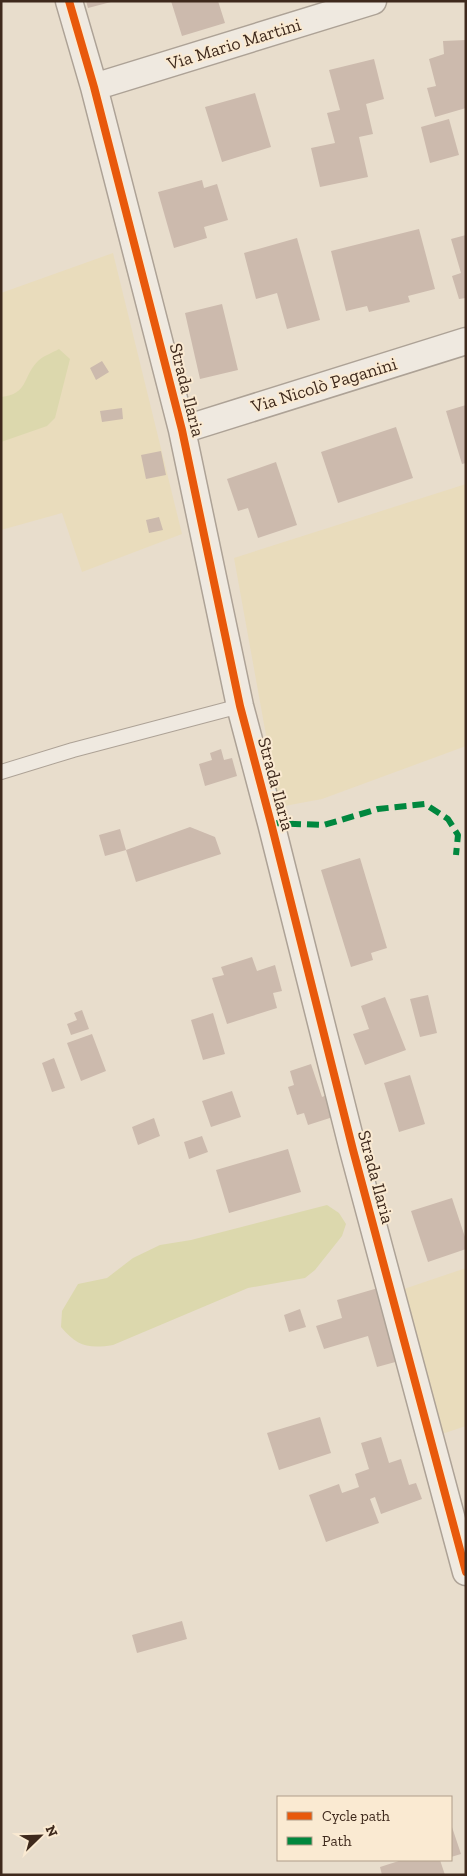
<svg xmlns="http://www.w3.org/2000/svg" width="467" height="1876" font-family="'Zilla Slab',serif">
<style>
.farmland{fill:#e9dcbc}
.green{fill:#dcd8ad}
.building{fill:#ccbaad}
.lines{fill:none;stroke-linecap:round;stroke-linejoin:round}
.lane-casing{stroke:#ada296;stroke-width:16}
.street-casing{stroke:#ada296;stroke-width:29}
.lane{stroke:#efe9e0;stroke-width:14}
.street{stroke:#efe9e0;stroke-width:26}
.quiet{stroke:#00873e;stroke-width:6;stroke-dasharray:12 6;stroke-linecap:butt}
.cycleway-casing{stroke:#faead2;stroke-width:11}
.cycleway{stroke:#e8590c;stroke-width:8}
.labels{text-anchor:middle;stroke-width:4;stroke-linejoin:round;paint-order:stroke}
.street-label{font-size:18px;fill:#3e291c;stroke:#faead2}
</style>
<rect width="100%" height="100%" fill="#e8ddcc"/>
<path class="farmland" d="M113 253 182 534 82 572 62 513 1 530V293Z
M466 484V746L322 799 279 807 234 558Z
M466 1268V1426L442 1434 401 1290Z"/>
<path class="green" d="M59 349 70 359 55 418 47 426 1 442V397C29 394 22 377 38 361 43 356 52 353 59 349Z
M327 1205 339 1213 346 1224 342 1236 315 1270 305 1278 248 1288 113 1345C88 1349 77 1346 61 1327L62 1311 78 1284 107 1278 133 1258 160 1245 191 1240Z"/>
<path class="building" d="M86 1H111V2L88 8Z
M171 1H218L225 23 182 36Z
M466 40V108L435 117 427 88 436 86 429 59 444 54 443 41Z
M374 59 384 99 366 104 373 134 359 137 368 177 320 187 311 148 335 143 327 113 340 110 329 70Z
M255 93 271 147 222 162 205 107Z
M449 119 459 155 430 163 421 127Z
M202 180 204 188 217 184 228 220 204 227 207 238 174 248 158 192Z
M419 229 435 289 408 296 410 302 369 312 367 306 346 311 331 251Z
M466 235V298L459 299 452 276 461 273 451 239Z
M297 238 320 320 287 329 277 293 256 299 244 253Z
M222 304 238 370 200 379 185 313Z
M102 361 109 372 96 380 90 368Z
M466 405V463L462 464 446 411Z
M122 408 123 419 102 422 100 411Z
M396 427 413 478 338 503 321 452Z
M161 451 166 475 146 479 141 455Z
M276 462 297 525 258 538 248 508 238 511 227 479Z
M159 517 163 530 149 533 146 520Z
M221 749 224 760 232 758 237 776 205 786 199 764 212 760 210 753Z
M190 827 215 837 221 854 136 882 126 850Z
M120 829 126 850 105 856 99 835Z
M360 858 387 948 371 953 373 960 351 967 321 870Z
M252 957 257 971 275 965 282 991 273 993 277 1008 227 1024 212 978 224 975 221 967Z
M428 995 437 1033 420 1037 410 999Z
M385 997 406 1050 365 1065 353 1034 369 1029 361 1006Z
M82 1010 89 1029 71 1035 67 1024 77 1020 74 1013Z
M213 1013 225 1054 203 1060 191 1020Z
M92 1034 106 1071 81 1081 67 1043Z
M54 1058 65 1088 52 1092 42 1063Z
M311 1064 322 1097 327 1095 333 1117 308 1125 304 1113 297 1115 288 1087 294 1085 290 1071Z
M410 1075 425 1124 399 1132 384 1083Z
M232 1091 241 1117 211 1127 202 1101Z
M154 1118 160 1136 138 1145 132 1127Z
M202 1136 208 1152 189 1159 184 1142Z
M288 1149 301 1192 229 1213 216 1170Z
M452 1198 466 1240V1249L428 1262 411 1211Z
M378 1288 399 1361 377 1367 368 1336 324 1349 316 1326 342 1318 337 1300Z
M300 1309 306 1327 289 1332 284 1315Z
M320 1417 331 1453 279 1470 267 1433Z
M381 1437 389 1463 401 1459 409 1485 416 1483 422 1499 381 1514 375 1497 370 1499 379 1523 326 1542 309 1495 339 1484 342 1493 359 1487 355 1474 369 1469 361 1443Z
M182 1621 187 1639 137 1653 132 1635Z
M451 1824 461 1854 451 1857Z
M402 1860H440L445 1875H382L380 1867Z"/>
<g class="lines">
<defs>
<path id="lane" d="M1 772 73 750 240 706"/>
<path id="street" d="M69 1 94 87 182 430 240 706 271 823 353 1150 466 1572
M94 87 373 1
M182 430 466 341"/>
</defs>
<use href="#lane" class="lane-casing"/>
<use href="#street" class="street-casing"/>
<use href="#lane" class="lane"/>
<use href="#street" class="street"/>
<path class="quiet" d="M271 823 324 825 378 809 425 804 448 819 458 835 456 855"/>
<defs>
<path id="cycleway" d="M69 1 94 87 182 430 240 706 271 823 353 1150 466 1572"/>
</defs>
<use href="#cycleway" class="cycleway-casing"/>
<use href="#cycleway" class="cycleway"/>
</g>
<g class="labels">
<g class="street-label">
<text transform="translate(234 44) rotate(-17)" y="6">Via Mario Martini</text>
<text transform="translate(324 385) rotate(-17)" y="6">Via Nicolò Paganini</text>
<text transform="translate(187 390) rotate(76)" y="6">Strada Ilaria</text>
<text transform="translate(276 784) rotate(75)" y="6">Strada Ilaria</text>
<text transform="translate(376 1177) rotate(75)" y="6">Strada Ilaria</text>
</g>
</g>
<rect width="467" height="1876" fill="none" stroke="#3e291c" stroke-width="5"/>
<rect x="277" y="1796" width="175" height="65" fill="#faead2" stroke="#af9d89"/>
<rect x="287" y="1812" width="25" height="8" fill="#e8590c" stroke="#af9d89"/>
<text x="322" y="1821" font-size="15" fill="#3e291c">Cycle path</text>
<rect x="287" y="1837" width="25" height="8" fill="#00873e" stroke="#af9d89"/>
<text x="322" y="1846" font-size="15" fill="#3e291c">Path</text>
<g transform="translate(40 1836) rotate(67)" stroke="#faead2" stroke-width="4" paint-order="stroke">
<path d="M0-4L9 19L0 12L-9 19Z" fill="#3e291c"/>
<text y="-8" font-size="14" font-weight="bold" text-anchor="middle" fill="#3e291c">N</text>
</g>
</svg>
